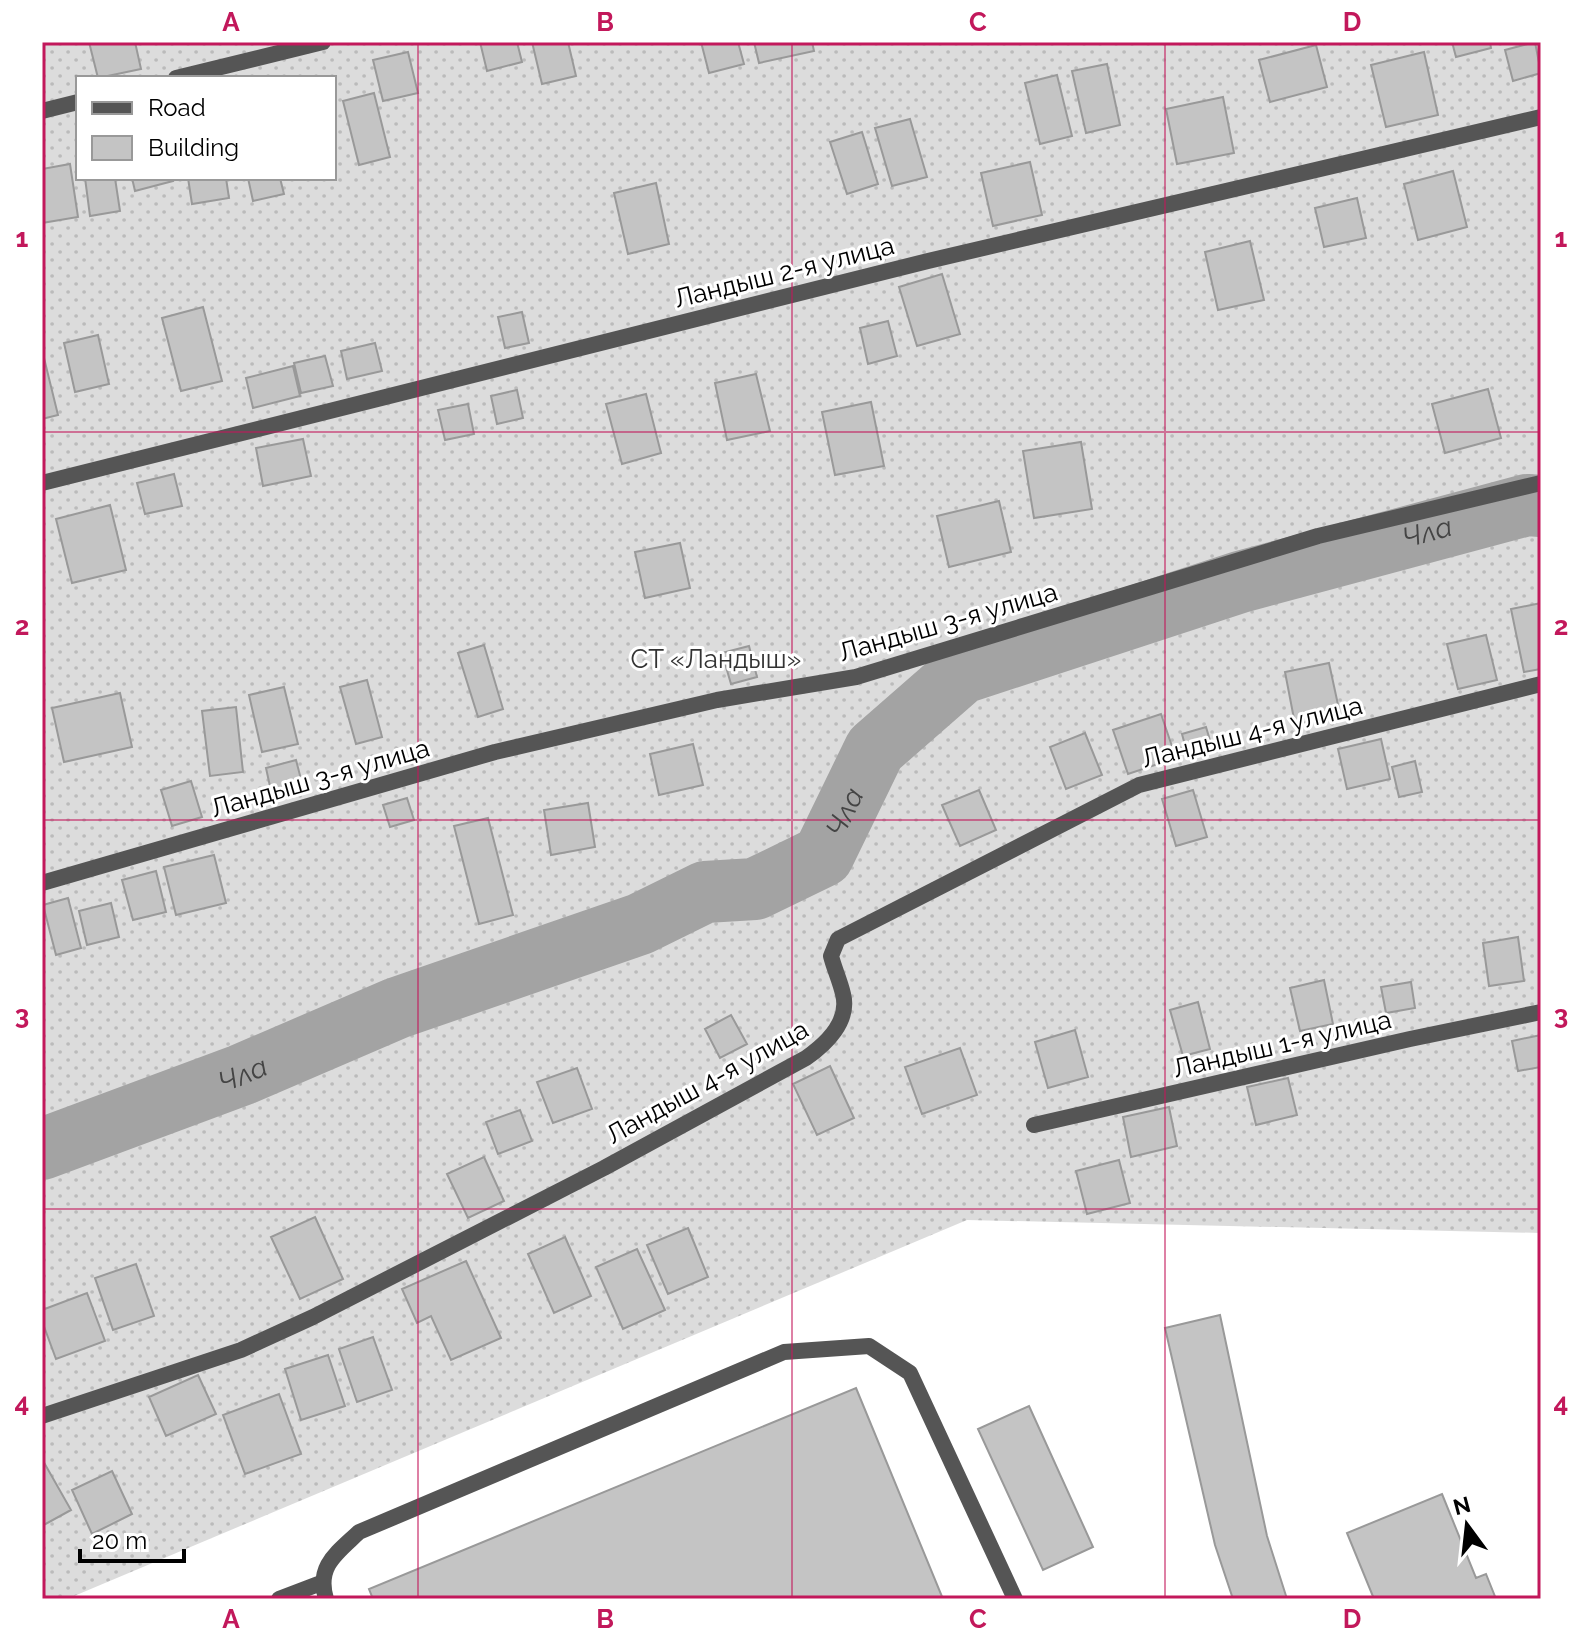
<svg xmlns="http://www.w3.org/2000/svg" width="1583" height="1641" font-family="Raleway,sans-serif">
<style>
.garden{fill:url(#garden-dots);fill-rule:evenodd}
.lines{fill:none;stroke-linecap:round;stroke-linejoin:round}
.river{stroke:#a3a3a3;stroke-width:62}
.building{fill:#c4c4c4;stroke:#999;stroke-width:2}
.lane{stroke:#555;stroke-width:16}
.street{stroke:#555;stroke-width:16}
.grid{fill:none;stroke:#c2185b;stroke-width:2;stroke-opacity:0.55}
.labels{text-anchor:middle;stroke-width:6;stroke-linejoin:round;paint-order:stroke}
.street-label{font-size:26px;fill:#000;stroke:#fff}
.park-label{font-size:26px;fill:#333;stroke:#fff}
.water-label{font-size:28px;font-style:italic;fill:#444;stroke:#fff}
.neatline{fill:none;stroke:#c2185b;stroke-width:3}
.grid-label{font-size:26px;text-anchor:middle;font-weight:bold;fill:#c2185b}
</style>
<defs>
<pattern id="garden-dots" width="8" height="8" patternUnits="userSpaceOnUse" patternTransform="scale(2)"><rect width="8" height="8" fill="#dcdcdc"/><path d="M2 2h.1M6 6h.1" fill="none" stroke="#bbb" stroke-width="1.8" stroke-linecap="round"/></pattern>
</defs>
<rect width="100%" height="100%" fill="#fff"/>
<path class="garden" d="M42 42H1541V1233L967 1220 67 1599H42ZM78 78H334V178H78Z"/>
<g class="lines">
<path class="river" id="s1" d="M42 1149 241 1075 397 1008 640 924 705 892 755 889 823 856 875 749 962 673 1240 582 1527 505 1541 506"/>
</g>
<path class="building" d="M89 42H135L141 69 98 78Z
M480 42H517L522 62 487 71Z
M532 42H568L576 76 542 84Z
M701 42H738L744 64 709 73Z
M754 42H812L814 51 759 63Z
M1452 42H1490L1491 48 1456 57Z
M1535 42 1541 73 1513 81 1505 50Z
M1316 45 1327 87 1270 102 1259 60Z
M408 52 418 93 383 101 373 60Z
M1424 52 1438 115 1386 127 1371 65Z
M1107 64 1120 125 1086 133 1072 71Z
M1057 75 1072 136 1040 144 1025 83Z
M374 93 390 157 359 165 343 101Z
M1223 97 1234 153 1177 164 1166 109Z
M910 119 927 177 892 186 875 128Z
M862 132 878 184 847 194 830 142Z
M1030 162 1042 215 993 226 981 173Z
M70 164 78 217 42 223V169Z
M1453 171 1467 227 1418 240 1404 184Z
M85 178H115L120 211 90 216Z
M132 178H172L173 181 135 191Z
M188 178H226L229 198 192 204Z
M248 178H280L284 194 253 201Z
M656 183 669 244 628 254 614 193Z
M1357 198 1366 238 1324 247 1315 208Z
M1250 241 1264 300 1218 310 1205 252Z
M942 274 960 334 917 346 899 287Z
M203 307 222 381 181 391 162 318Z
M522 312 529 343 505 348 498 317Z
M888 321 897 356 868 364 860 328Z
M98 335 109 384 75 392 64 343Z
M375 343 382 371 347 379 341 351Z
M325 356 333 386 301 393 294 363Z
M44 358 58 415 42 419V359Z
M293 366 300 396 253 408 246 378Z
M756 374 770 431 727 440 715 383Z
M1488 389 1501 438 1445 453 1432 404Z
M517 390 523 418 497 424 491 396Z
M646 394 661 453 622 464 606 404Z
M871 402 884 466 835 475 822 412Z
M468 404 474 434 445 440 438 410Z
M303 439 311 476 263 486 256 448Z
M1081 442 1092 509 1034 518 1023 451Z
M174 474 182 506 145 514 137 483Z
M999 501 1011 552 949 567 937 516Z
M110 505 126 570 72 583 56 519Z
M680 543 690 588 645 598 635 552Z
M1541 603V669L1524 672 1511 609Z
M1486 635 1497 680 1458 689 1447 644Z
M484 645 503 709 478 717 458 653Z
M749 646 757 677 731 684 722 653Z
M1329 663 1340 714 1295 724 1285 672Z
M367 680 382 737 356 744 340 687Z
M284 687 298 744 262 752 249 695Z
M120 693 132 747 64 762 52 708Z
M236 707 243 772 210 776 202 711Z
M1161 714 1176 758 1128 774 1113 730Z
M1206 727 1212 747 1187 753 1182 734Z
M1085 733 1102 775 1066 789 1050 747Z
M1381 739 1390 779 1347 789 1338 749Z
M693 744 703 785 659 795 650 754Z
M296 760 302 783 271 791 266 768Z
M1415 761 1422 792 1399 797 1392 767Z
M191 781 202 817 172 826 161 790Z
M979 790 996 830 960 846 942 805Z
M1193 790 1207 837 1176 846 1162 799Z
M407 798 414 820 390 827 383 805Z
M588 803 595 847 551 855 544 810Z
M488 818 513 915 479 924 454 826Z
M214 855 226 903 176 915 164 867Z
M156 871 166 912 133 920 122 880Z
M68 898 81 948 56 955 43 905Z
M111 903 119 937 87 945 79 911Z
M1518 937 1524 981 1489 986 1483 943Z
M1324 980 1333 1024 1300 1031 1290 988Z
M1411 982 1415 1008 1386 1013 1381 987Z
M1198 1002 1210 1049 1183 1056 1170 1010Z
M731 1015 747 1044 720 1058 705 1029Z
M1075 1030 1088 1077 1048 1088 1035 1042Z
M1541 1035V1067L1518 1071 1512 1041Z
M960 1048 977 1095 922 1114 905 1067Z
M830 1066 854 1118 817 1135 793 1084Z
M577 1068 592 1109 553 1123 537 1082Z
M1288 1078 1297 1115 1256 1125 1247 1087Z
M1169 1107 1177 1146 1131 1157 1123 1117Z
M520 1110 532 1141 498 1154 486 1122Z
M484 1157 504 1201 468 1218 447 1174Z
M1119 1160 1130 1203 1087 1214 1076 1171Z
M315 1217 343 1279 300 1299 271 1237Z
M688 1228 708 1277 668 1294 647 1245Z
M565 1237 591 1296 554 1313 528 1254Z
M637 1249 665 1310 623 1329 596 1267Z
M466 1261 501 1338 451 1360 431 1316 417 1323 402 1289Z
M136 1264 154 1316 113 1330 95 1278Z
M87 1293 105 1341 56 1359 42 1321V1310Z
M1220 1315 1267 1536 1287 1599H1233L1215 1545 1165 1328Z
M373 1337 392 1390 357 1402 339 1349Z
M328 1355 345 1406 301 1420 285 1369Z
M198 1375 216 1414 166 1436 149 1397Z
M856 1388 943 1599H373L369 1589Z
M279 1394 301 1454 245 1474 223 1415Z
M1029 1406 1093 1547 1043 1570 978 1429Z
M42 1459 71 1510 42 1526Z
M112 1471 132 1514 92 1534 72 1490Z
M1442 1494 1476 1578 1486 1574 1496 1599H1374L1347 1533Z"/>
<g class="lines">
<path class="lane" d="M279 1599 321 1583
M326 1599C316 1566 337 1553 359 1532L784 1352 869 1346 910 1373 1015 1599"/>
<path class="street" d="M176 78 323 42
M42 111 78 102
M42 483 928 261 1541 117
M42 883 495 752 717 700 856 677 1318 536 1541 483
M1034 1125 1410 1039 1541 1012
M42 1416 241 1350 313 1317 604 1168 806 1058C826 1044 850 1021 843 994 840 981 834 968 831 956L838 939 1139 785 1541 684"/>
</g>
<path class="grid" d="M418 42V1599M792 42V1599M1165 42V1599M42 432H1541M42 820H1541M42 1209H1541"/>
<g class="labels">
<g class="street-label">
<text transform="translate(784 272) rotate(-14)" y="9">Ландыш 2-я улица</text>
<text transform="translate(948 622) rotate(-16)" y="9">Ландыш 3-я улица</text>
<text transform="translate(1252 732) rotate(-14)" y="9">Ландыш 4-я улица</text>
<text transform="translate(320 778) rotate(-16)" y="9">Ландыш 3-я улица</text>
<text transform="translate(1282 1044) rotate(-13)" y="9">Ландыш 1-я улица</text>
<text transform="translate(707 1082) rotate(-29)" y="9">Ландыш 4-я улица</text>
</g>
<g class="park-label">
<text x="716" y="668">СТ «Ландыш»</text>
</g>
<g class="water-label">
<text dy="10" stroke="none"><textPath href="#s1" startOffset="1558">Чла</textPath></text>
<text dy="10" stroke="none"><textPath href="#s1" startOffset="886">Чла</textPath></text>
<text dy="10" stroke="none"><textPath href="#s1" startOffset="214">Чла</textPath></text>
</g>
</g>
<rect width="1583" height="1641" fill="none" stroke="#ffffff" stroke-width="88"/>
<rect x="76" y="76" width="260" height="104" fill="#ffffff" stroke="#999999" stroke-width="2"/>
<rect x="92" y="102" width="40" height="12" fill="#555555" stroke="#999999" stroke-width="2"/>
<text x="148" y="116" font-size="24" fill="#000000">Road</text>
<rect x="92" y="136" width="40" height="24" fill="#c4c4c4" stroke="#999999" stroke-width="2"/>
<text x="148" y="156" font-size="24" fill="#000000">Building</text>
<g transform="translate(1467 1525) rotate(345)" stroke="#ffffff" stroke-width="6" paint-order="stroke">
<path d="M0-6L14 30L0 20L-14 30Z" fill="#000000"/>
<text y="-12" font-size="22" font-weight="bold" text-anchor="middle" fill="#000000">N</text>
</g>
<path d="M80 1549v12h104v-12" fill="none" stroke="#000000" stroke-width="4"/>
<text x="92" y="1549" font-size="24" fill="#000000" stroke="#ffffff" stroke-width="6" paint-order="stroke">20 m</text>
<rect x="44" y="44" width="1495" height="1553" class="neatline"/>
<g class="grid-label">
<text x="231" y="31">A</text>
<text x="605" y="31">B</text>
<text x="978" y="31">C</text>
<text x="1352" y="31">D</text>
<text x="22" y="247">1</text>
<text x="1561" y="247">1</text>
<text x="22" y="635">2</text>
<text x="1561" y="635">2</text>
<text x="22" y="1024">3</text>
<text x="1561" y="1024">3</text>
<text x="22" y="1412">4</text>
<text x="1561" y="1412">4</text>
<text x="231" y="1628">A</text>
<text x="605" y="1628">B</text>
<text x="978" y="1628">C</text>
<text x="1352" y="1628">D</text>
</g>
</svg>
